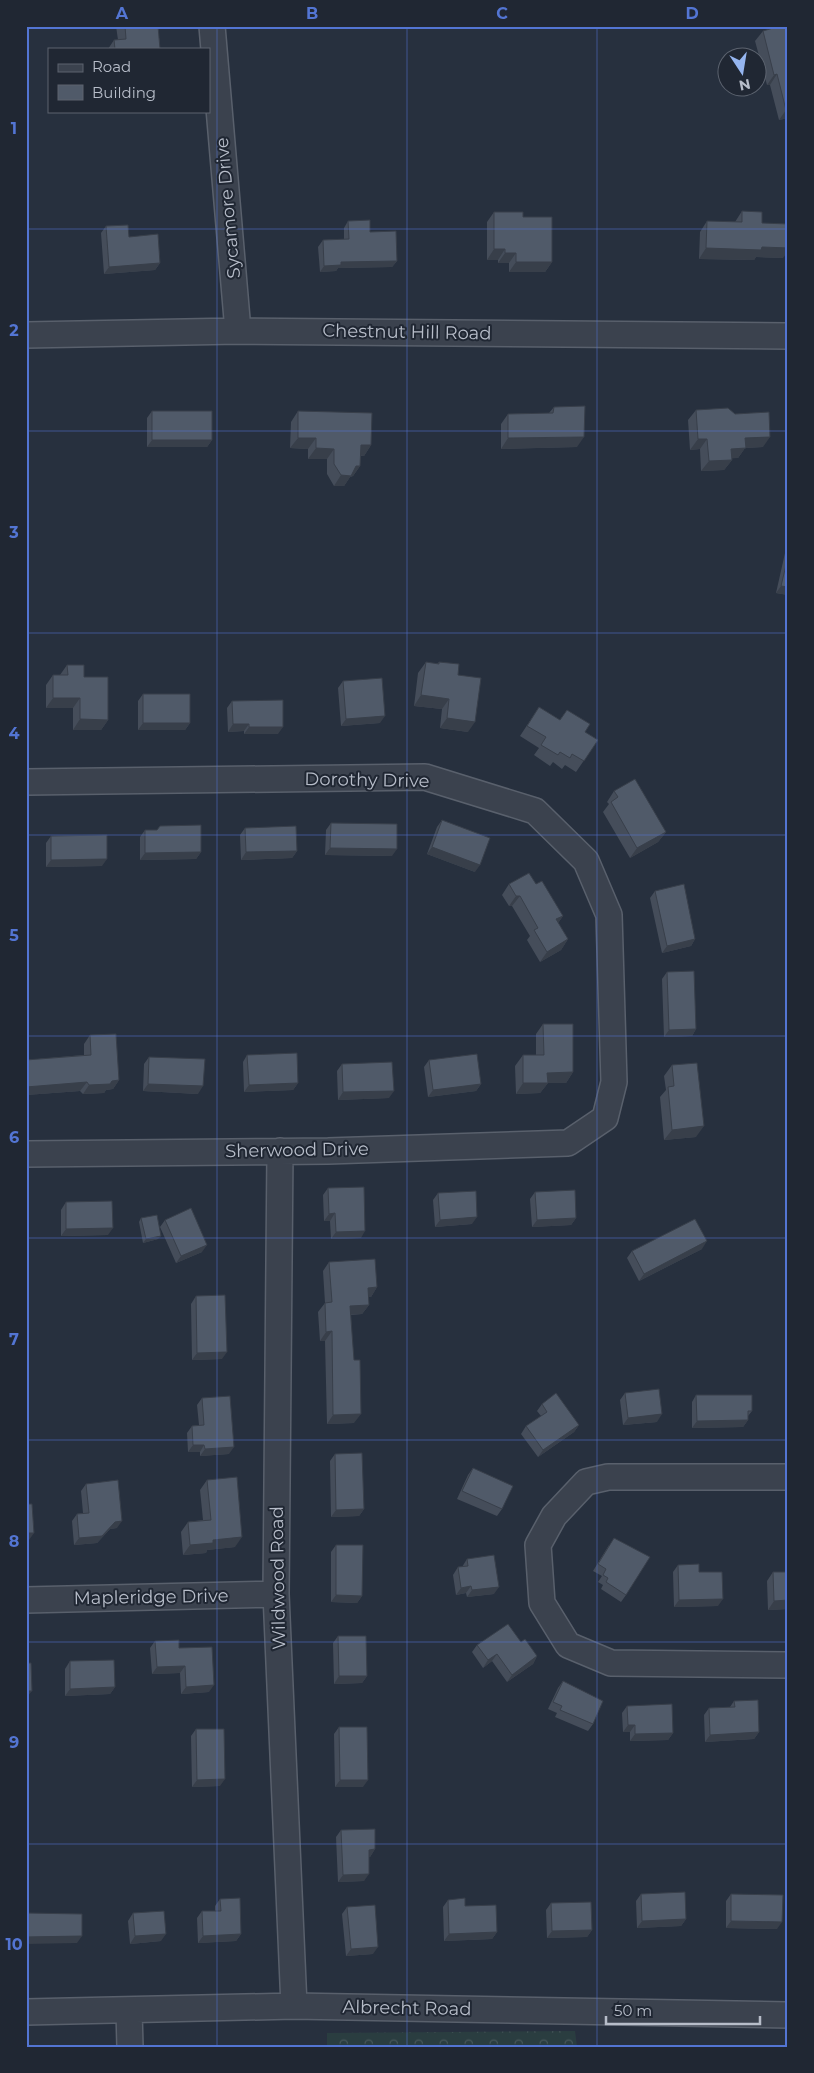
<svg xmlns="http://www.w3.org/2000/svg" width="814" height="2073" font-family="Montserrat,sans-serif">
<style>
.forest{fill:url(#forest-crowns)}
.lines{fill:none;stroke-linecap:round;stroke-linejoin:round}
.minor-casing{stroke:#59606c;stroke-width:28}
.minor{stroke:#3b424e;stroke-width:25}
.wall{fill:#454d5a}
.shaded-wall{fill:#383f4a}
.building{fill:#505a69;stroke:#383f4a}
.grid{fill:none;stroke:#5375d3;stroke-width:1;stroke-opacity:0.55}
.labels{text-anchor:middle;stroke-width:4;stroke-linejoin:round;paint-order:stroke}
.street-label{font-size:18px;fill:#b7bdc9;stroke:#202733}
.neatline{fill:none;stroke:#5375d3;stroke-width:2}
.grid-label{font-size:16px;text-anchor:middle;font-weight:bold;fill:#5375d3}
</style>
<defs>
<pattern id="forest-crowns" width="20" height="18" patternUnits="userSpaceOnUse" patternTransform="scale(1.25)"><rect width="20" height="18" fill="#2a3d40"/><path d="M2 6a3 3 0 1 1 6 0M12 15a3 3 0 1 1 6 0" fill="none" stroke="#47575a"/></pattern>
</defs>
<rect width="100%" height="100%" fill="#27303e"/>
<path class="forest" d="M575 2031 577 2047H327V2033Z"/>
<g class="lines">
<defs>
<path id="minor" d="M212 26 238 331
M26 335 238 331 788 336
M26 782 425 777 535 811 586 861 609 915 614 1082 605 1118 568 1143 328 1151 26 1154
M280 1151 276 1594 294 2006
M788 1477H608L586 1482 554 1516 538 1545 542 1603 568 1645 611 1663 788 1665
M26 1600 276 1594
M129 2010 130 2047
M26 2012 294 2006 788 2015"/>
</defs>
<use href="#minor" class="minor-casing"/>
<use href="#minor" class="minor"/>
</g>
<path class="wall" d="M116 26H158L160 49 118 40Z
M788 26V118L779 120 770 85H767L755 41 763 31Z
M114 40 115 49H108Z
M742 211 762 223 783 258 756 257 754 260 699 259 700 232 707 221 735 222Z
M494 212 523 217 552 262 545 272H509V263H498V260H487V222Z
M348 221 370 232 397 261 392 267 338 268 336 271 320 272 318 247 323 240 344 239V228Z
M106 226 160 263 155 270 104 274 101 233Z
M554 407 577 447 501 449V424L508 414 549 413Z
M696 410 763 447 745 448 738 458H731L732 460 724 470 701 471 700 449 690 450 688 420Z
M152 411 212 440 207 447H147V418Z
M298 411 371 445 364 456H360V466L353 476 350 477 344 486H334L327 474V459H308V449L290 448 291 422Z
M788 550V595L776 593 785 553Z
M426 662 437 664 439 662 458 675 468 732 440 728 442 709 414 706 418 673Z
M67 665 84 677 108 720 101 730H73V708H46V685L53 675H60Z
M343 681 380 723 341 726 338 688Z
M143 694 190 723 185 730H138V701Z
M232 701 278 734H244V731L228 732 227 708Z
M539 707 560 720 567 710 585 732 598 740 576 772 565 765 562 769 553 762 550 766 534 755 539 748 520 736Z
M614 791 666 832 658 842 630 858 603 812 609 804 607 802Z
M442 820 475 872 427 854 437 827Z
M331 823 392 856 325 855 326 830Z
M245 828 297 851 292 858 241 860 240 835Z
M145 830H157L201 852 196 859 140 860V837Z
M51 836 102 866 46 867V843Z
M509 884H536L563 916 558 923 568 939 561 950 540 962 527 940 530 936 512 906H509L502 895Z
M655 891 695 939 691 946 662 953 650 898Z
M667 972 696 1029 692 1036 664 1037 662 979Z
M543 1024 573 1072 566 1083H548L540 1093 516 1094 515 1066 523 1055H536V1034Z
M90 1035 119 1080 113 1089 106 1090 104 1093 83 1094 80 1091 26 1095V1060L84 1055V1044Z
M247 1055 298 1083 293 1090 244 1092 243 1062Z
M149 1057 198 1094 143 1091 144 1064Z
M429 1060 481 1084 476 1091 428 1097 424 1067Z
M342 1064 389 1098 338 1100 337 1071Z
M672 1065 696 1137 664 1140 660 1097 666 1090 664 1076Z
M328 1188 361 1238 331 1239 330 1221H324L323 1195Z
M535 1192 576 1218 571 1225 532 1227 530 1199Z
M438 1193 472 1224 435 1227 433 1200Z
M66 1202 108 1235 61 1236V1210Z
M141 1218 158 1239 143 1243 139 1222Z
M165 1220 202 1252 176 1263 160 1227Z
M702 1249 639 1281 627 1258 632 1251Z
M329 1262 377 1287 371 1297H368L369 1305 362 1314 351 1315 354 1423 327 1424 325 1341H320L318 1312 325 1303 323 1271Z
M196 1296 222 1359 192 1360 191 1304Z
M625 1393 657 1422 623 1425 620 1400Z
M696 1395 752 1411 748 1416V1420L743 1427 692 1428V1402Z
M202 1398 229 1454 200 1456V1452H188L187 1433 192 1426 199 1425 197 1405Z
M542 1404 579 1425 574 1432 538 1457 521 1434 526 1426 541 1416 537 1411Z
M335 1454 364 1509 359 1516 331 1517 330 1461Z
M473 1468 502 1509 497 1516 457 1499 468 1475Z
M207 1480 235 1547 207 1550 206 1553 183 1555 181 1532 188 1522 203 1520 200 1490Z
M86 1484 117 1528 110 1529 97 1543 74 1545 72 1521 77 1514 83 1513 81 1491Z
M336 1545 362 1596 357 1603 331 1602V1552Z
M609 1545 626 1595 621 1602 601 1589 603 1585 598 1582 602 1576 593 1571Z
M467 1559 494 1594 467 1597 466 1593 456 1595 453 1575 458 1567H462Z
M678 1565 699 1572 718 1606 674 1607 673 1572Z
M773 1572H788V1609L768 1610 767 1581Z
M338 1636 367 1676 362 1683 334 1684 333 1643Z
M155 1641 179 1648 209 1692 181 1694 180 1673 152 1674 150 1648Z
M521 1642 537 1656 533 1664 507 1682 492 1661 483 1668 472 1652 477 1645Z
M70 1661 115 1687 110 1694 65 1696V1669Z
M563 1681 593 1724 588 1731 555 1717 557 1713 548 1709 558 1688Z
M734 1701 759 1732 754 1739 705 1742 704 1715 709 1708 730 1707Z
M627 1706 673 1733 668 1740 630 1741V1732H623L622 1713Z
M339 1727 363 1787H335L334 1734Z
M196 1729 220 1786 192 1787 191 1736Z
M341 1830 375 1849 370 1857H369L364 1881 338 1882 336 1837Z
M641 1894 686 1919 681 1926 637 1928 636 1901Z
M731 1894 777 1929 726 1928V1901Z
M220 1899 241 1934 236 1941 198 1943 197 1918 202 1911H215V1906Z
M448 1900 465 1906 497 1932 492 1939 444 1941 443 1907Z
M551 1903 592 1930 587 1937 547 1938 546 1910Z
M347 1907 373 1954 346 1956 342 1914Z
M133 1913 161 1941 130 1944 128 1921Z"/>
<path class="shaded-wall" d="M777 74 770 85H767L774 75Z
M788 109V118L779 120 786 110Z
M762 247 788 248V252L783 258 756 257 754 260 699 259 706 248Z
M494 249H505L498 260H487Z
M505 253H516L509 263H498Z
M397 261 392 267 338 268 336 271 320 272 324 266 341 262Z
M516 262H552L545 272H509Z
M160 263 155 270 104 274 109 267Z
M584 437 577 447 501 449 508 438Z
M770 437 763 447 745 448 738 458 723 459 731 449 745 438Z
M298 438H316L308 449 290 448Z
M698 439H707L700 449 690 450Z
M152 440H212L207 447H147Z
M361 445H371L364 456 353 455Z
M316 448 334 449 327 459H308Z
M732 460 724 470 701 471 709 461Z
M356 466H360L353 476 350 477 344 486H334L341 475Z
M781 586 788 587V595L776 593Z
M421 695 449 699 442 709 414 706Z
M53 698H80L73 708H46Z
M385 716 380 723 341 726 346 719Z
M447 718 475 722 468 732 440 728Z
M80 719 108 720 101 730H73Z
M143 723H190L185 730H138Z
M233 724H249L244 731 228 732Z
M249 727H283L278 734H244Z
M666 832 658 842 630 858 637 848Z
M432 847 480 865 475 872 427 854Z
M330 848 397 849 392 856 325 855Z
M297 851 292 858 241 860 246 852Z
M201 852 196 859 140 860 145 853Z
M107 859 102 866 46 867 51 860Z
M516 896H520L512 906H509Z
M563 916 556 926V919Z
M568 939 561 950 540 962 547 952Z
M695 939 691 946 662 953 667 946Z
M696 1029 692 1036 664 1037 669 1030Z
M573 1072 566 1083H540L547 1073Z
M119 1080 113 1089 106 1090 104 1093 83 1094 89 1085 112 1081Z
M87 1082 80 1091 26 1095V1087Z
M298 1083 293 1090 244 1092 249 1085Z
M523 1083H548L540 1093 516 1094Z
M148 1084 203 1086 198 1094 143 1091Z
M481 1084 476 1091 428 1097 433 1090Z
M394 1091 389 1098 338 1100 343 1092Z
M704 1126 696 1137 664 1140 672 1130Z
M335 1213 330 1221H324L329 1214Z
M477 1217 472 1224 435 1227 440 1220Z
M576 1218 571 1225 532 1227 537 1220Z
M113 1228 108 1235 61 1236 66 1229Z
M365 1231 361 1238 331 1239 336 1232Z
M161 1236 158 1239 143 1243 146 1239Z
M707 1241 702 1249 639 1281 644 1274Z
M207 1245 202 1252 176 1263 181 1256Z
M377 1287 371 1297H361L368 1288Z
M369 1305 362 1314 344 1315 350 1306Z
M332 1331 325 1341H320L326 1332Z
M227 1352 222 1359 192 1360 197 1353Z
M361 1414 354 1423 327 1424 333 1415Z
M662 1414 657 1422 623 1425 628 1418Z
M748 1420 743 1427 692 1428 697 1421Z
M579 1425 574 1432 538 1457 543 1450Z
M193 1445H204L200 1452H188Z
M234 1447 229 1454 200 1456 205 1449Z
M364 1509 359 1516 331 1517 336 1510Z
M122 1521 117 1528 110 1529 97 1543 74 1545 79 1538 115 1522Z
M26 1533H34L29 1540H26Z
M242 1537 235 1547 207 1550 206 1553 183 1555 190 1545 213 1540Z
M471 1586 466 1593 456 1595 461 1588Z
M499 1587 494 1594 467 1597 472 1590Z
M336 1595 362 1596 357 1603 331 1602Z
M723 1599 718 1606 674 1607 679 1600Z
M788 1600V1609L768 1610 774 1601Z
M497 1654 492 1661 483 1668 488 1660Z
M537 1656 533 1664 507 1682 512 1675Z
M185 1666 180 1673 152 1674 157 1667Z
M339 1676H367L362 1683 334 1684Z
M214 1685 209 1692 181 1694 186 1687Z
M115 1687 110 1694 65 1696 70 1689Z
M26 1691H32L26 1698Z
M628 1725H635L630 1732H623Z
M759 1732 754 1739 705 1742 710 1735Z
M673 1733 668 1740 630 1741 635 1734Z
M225 1779 220 1786 192 1787 197 1780Z
M340 1780H368L363 1787H335Z
M375 1849 370 1857H364L369 1850Z
M369 1874 364 1881 338 1882 343 1875Z
M686 1919 681 1926 637 1928 642 1921Z
M731 1921 782 1922 777 1929 726 1928Z
M592 1930 587 1937 547 1938 552 1931Z
M497 1932 492 1939 444 1941 449 1934Z
M166 1934 161 1941 130 1944 135 1936Z
M241 1934 236 1941 198 1943 203 1936Z
M82 1936 77 1943 26 1944V1937Z
M378 1947 373 1954 346 1956 351 1949Z"/>
<path class="building" d="M125 26H158L160 49H115L114 40 126 39Z
M780 26H788V109L786 110 777 74 774 75 763 31Z
M742 211 762 212V223L788 224V248L762 247 761 250 706 248 707 221 742 222Z
M494 212H523V217H552V262H516V253H505V249H494Z
M370 220V232L396 231 397 261 341 262V265L324 266 323 240 349 239 348 221Z
M128 225 129 237 158 234 160 263 109 267 106 226Z
M585 406 584 437 508 438V414L553 413 554 407Z
M728 408 735 414 769 412 770 437 745 438 746 448 731 449 732 460 709 461 707 439H698L696 410Z
M152 411H212V440H152Z
M298 411 372 413 371 445H361L360 466H356L351 476 341 475 334 464V449L316 448V438H298Z
M788 557V587L781 586Z
M426 662 439 664V662L459 664 458 675 481 678 475 722 447 718 449 699 421 695Z
M67 665H84V677H108V720L80 719V698H53V675H68Z
M382 678 385 716 346 719 343 681Z
M143 694H190V723H143Z
M283 700V727H249V724H233L232 701Z
M539 707 560 720 567 710 590 724 585 732 598 740 584 761 572 754 570 758 560 752 558 755 541 745 546 737 527 726Z
M635 779 666 832 637 848 611 802 618 797 614 791Z
M442 820 490 838 480 865 432 847Z
M331 823 397 824V849L330 848Z
M201 825V852L145 853V830H157L160 826Z
M296 826 297 851 246 852 245 828Z
M107 835V859L51 860V836Z
M529 873 536 884 542 881 563 916 556 919 568 939 547 952 534 930 538 928 520 896H516L509 884Z
M684 884 695 939 667 946 655 891Z
M694 971 696 1029 669 1030 667 972Z
M543 1024H573V1072L547 1073 548 1083H523V1055H544Z
M116 1034 119 1080 112 1081 110 1084 89 1085 87 1082 26 1087V1060L91 1055 90 1035Z
M297 1053 298 1083 249 1085 247 1055Z
M477 1054 481 1084 433 1090 429 1060Z
M149 1057 205 1059 203 1086 148 1084Z
M392 1062 394 1091 343 1092 342 1064Z
M697 1063 704 1126 672 1130 668 1087 674 1086 672 1065Z
M364 1187 365 1231 336 1232 335 1213 329 1214 328 1188Z
M575 1190 576 1218 537 1220 535 1192Z
M476 1191 477 1217 440 1220 438 1193Z
M112 1201 113 1228 66 1229V1202Z
M191 1208 207 1245 181 1256 165 1220Z
M157 1215 161 1236 146 1239 141 1218Z
M695 1219 707 1241 644 1274 632 1251Z
M375 1259 377 1287 368 1288 369 1305 350 1306 354 1360H360L361 1414 333 1415 332 1331 326 1332 325 1303 332 1302 329 1262Z
M225 1295 227 1352 197 1353 196 1296Z
M659 1389 662 1414 628 1418 625 1393Z
M556 1393 579 1425 543 1450 526 1426 547 1412 542 1404Z
M696 1395H752V1411H748V1420L697 1421Z
M230 1396 234 1447 205 1449 204 1445H193L192 1426 204 1425 202 1398Z
M362 1453 364 1509 336 1510 335 1454Z
M473 1468 513 1486 502 1509 462 1491Z
M237 1477 242 1537 213 1540V1543L190 1545 188 1522 211 1520 207 1480Z
M118 1480 122 1521 115 1522 102 1536 79 1538 77 1514 89 1513 86 1484Z
M26 1504H32L34 1533H26Z
M614 1538 650 1557 626 1595 606 1582 608 1578 603 1575 606 1569 598 1564Z
M336 1545H363L362 1596 336 1595Z
M494 1555 499 1587 472 1590 471 1586 461 1588 458 1567 468 1566 467 1559Z
M699 1564V1572H722L723 1599 679 1600 678 1565Z
M773 1572H788V1600L774 1601Z
M508 1624 521 1642 525 1639 537 1656 512 1675 497 1654 488 1660 477 1645Z
M338 1636H366L367 1676H339Z
M179 1640V1648L212 1647 214 1685 186 1687 185 1666 157 1667 155 1641Z
M114 1660 115 1687 70 1689V1661Z
M26 1663H31L32 1691H26Z
M563 1681 603 1701 593 1724 560 1710 562 1706 553 1702Z
M758 1700 759 1732 710 1735 709 1708 735 1707 734 1701Z
M672 1704 673 1733 635 1734V1725H628L627 1706Z
M339 1727H367L368 1780H340Z
M196 1729H224L225 1779 197 1780Z
M375 1829V1849L369 1850V1874L343 1875 341 1830Z
M685 1892 686 1919 642 1921 641 1894Z
M731 1894 783 1895 782 1922 731 1921Z
M240 1898 241 1934 203 1936 202 1911H221L220 1899Z
M465 1898V1906L496 1905 497 1932 449 1934 448 1900Z
M591 1902 592 1930 552 1931 551 1903Z
M375 1905 378 1947 351 1949 347 1907Z
M164 1911 166 1934 135 1936 133 1913Z
M26 1913 82 1914V1936L26 1937Z"/>
<path class="grid" d="M217 26V2047M407 26V2047M597 26V2047M26 229H788M26 431H788M26 633H788M26 835H788M26 1036H788M26 1238H788M26 1440H788M26 1642H788M26 1844H788"/>
<g class="labels">
<g class="street-label">
<text transform="translate(228 208) rotate(-95)" y="6">Sycamore Drive</text>
<text transform="translate(407 332) rotate(1)" y="6">Chestnut Hill Road</text>
<text transform="translate(367 780) rotate(1)" y="6">Dorothy Drive</text>
<text transform="translate(297 1150) rotate(-1)" y="6">Sherwood Drive</text>
<text transform="translate(278 1578) rotate(-91)" y="6">Wildwood Road</text>
<text transform="translate(151 1597) rotate(-1)" y="6">Mapleridge Drive</text>
<text transform="translate(407 2008) rotate(1)" y="6">Albrecht Road</text>
</g>
</g>
<rect width="814" height="2073" fill="none" stroke="#202733" stroke-width="55"/>
<rect x="48" y="48" width="162" height="65" fill="#202733" stroke="#5c636f"/>
<rect x="58" y="64" width="25" height="8" fill="#3b424e" stroke="#5c636f"/>
<text x="92" y="72" font-size="15" fill="#b7bdc9">Road</text>
<rect x="58" y="85" width="25" height="15" fill="#505a69" stroke="#5c636f"/>
<text x="92" y="98" font-size="15" fill="#b7bdc9">Building</text>
<g transform="translate(742 72) rotate(168)"><circle r="24" fill="#202733" stroke="#5c636f"/>
<path d="M0-4L9 19L0 12L-9 19Z" fill="#95b5ef"/>
<text y="-8" font-size="14" font-weight="bold" text-anchor="middle" fill="#b7bdc9">N</text>
</g>
<path d="M606 2016v8h154v-8" fill="none" stroke="#b7bdc9" stroke-width="2.5"/>
<text x="614" y="2016" font-size="15" fill="#b7bdc9" stroke="#202733" stroke-width="4" paint-order="stroke">50 m</text>
<rect x="28" y="28" width="758" height="2018" class="neatline"/>
<g class="grid-label">
<text x="122" y="19">A</text>
<text x="312" y="19">B</text>
<text x="502" y="19">C</text>
<text x="692" y="19">D</text>
<text x="14" y="134">1</text>
<text x="14" y="336">2</text>
<text x="14" y="538">3</text>
<text x="14" y="739">4</text>
<text x="14" y="941">5</text>
<text x="14" y="1143">6</text>
<text x="14" y="1345">7</text>
<text x="14" y="1547">8</text>
<text x="14" y="1748">9</text>
<text x="14" y="1950">10</text>
</g>
</svg>
